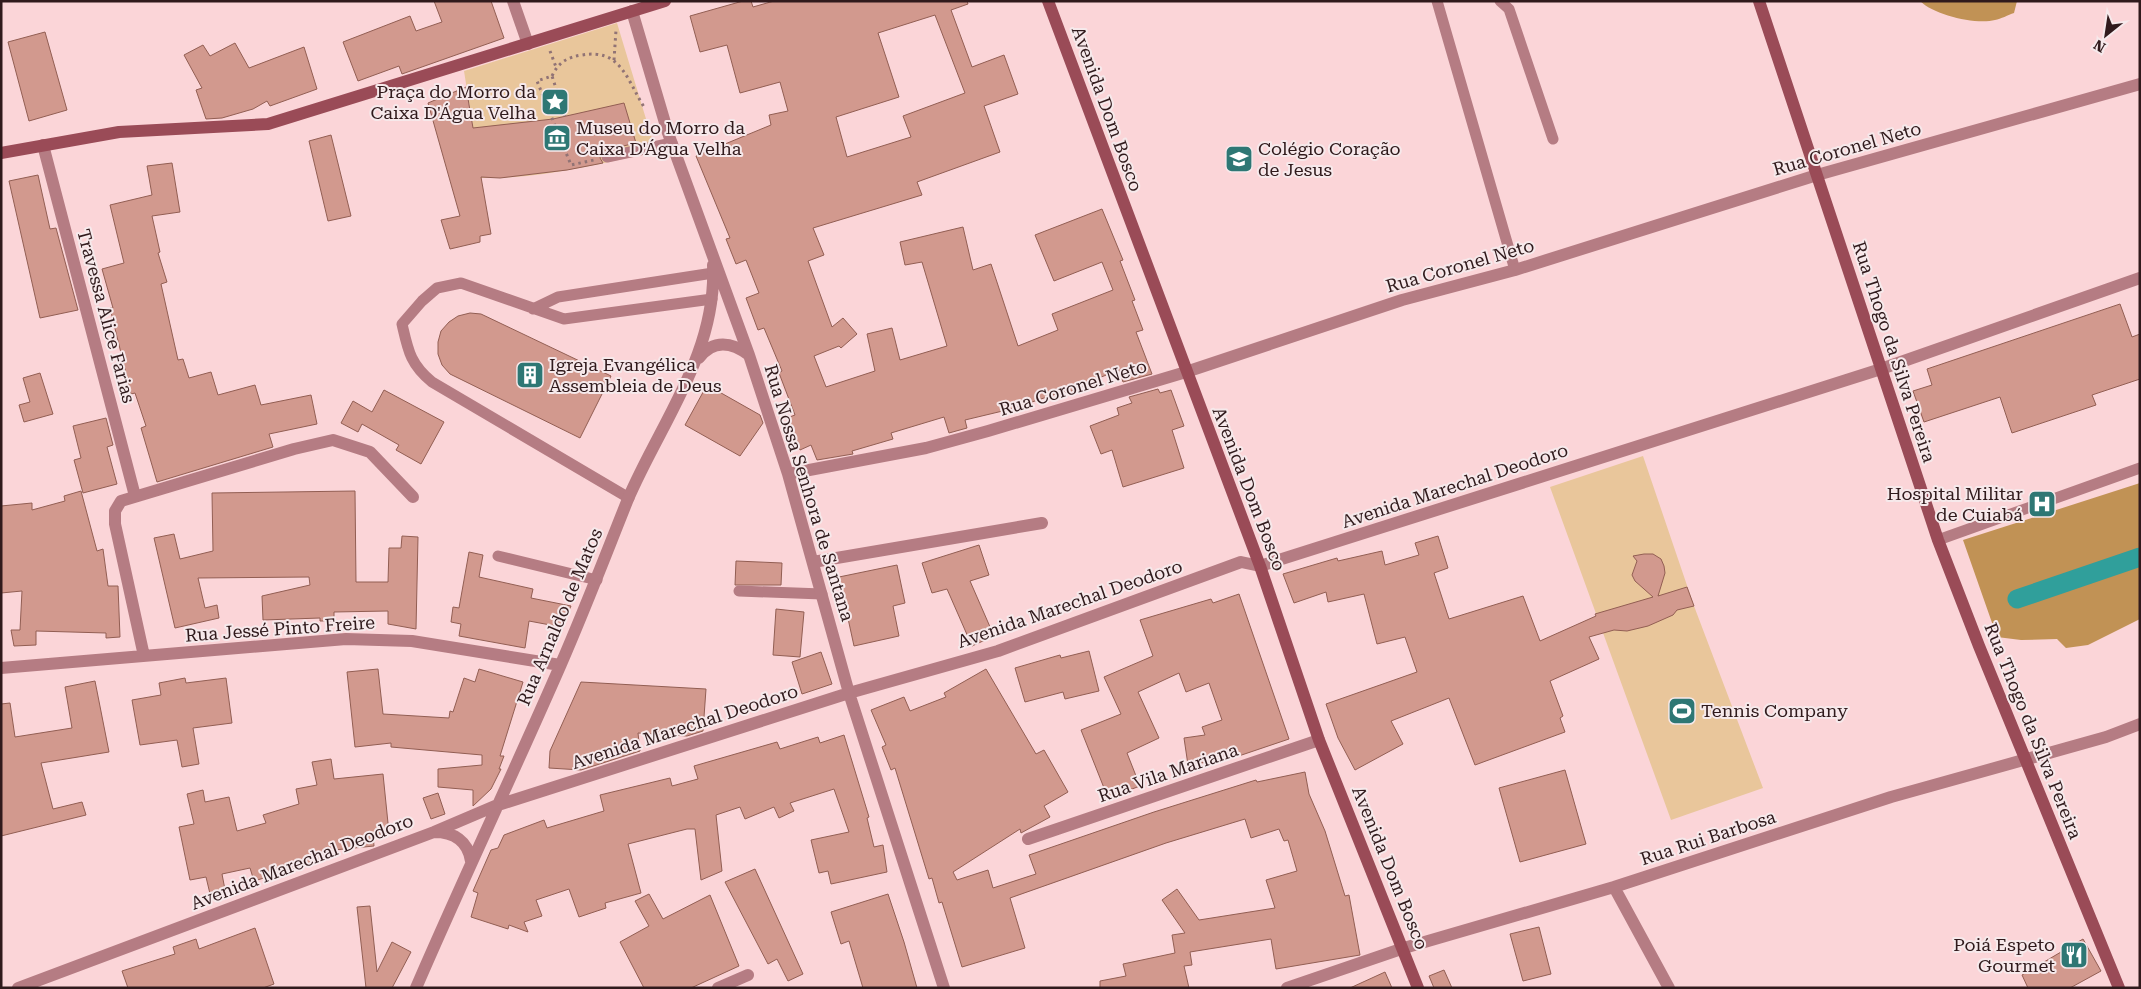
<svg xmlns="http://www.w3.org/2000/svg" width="2141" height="989" font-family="'Roboto Serif',serif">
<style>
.green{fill:#e9c69b}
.forest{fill:#c19255}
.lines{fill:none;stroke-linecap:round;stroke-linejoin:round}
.canal{stroke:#309f9b;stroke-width:19}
.building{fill:#d2998e;stroke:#925e53;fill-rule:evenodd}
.path{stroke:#917375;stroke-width:3;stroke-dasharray:2.5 4;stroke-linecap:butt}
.lane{stroke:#b57c83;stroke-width:11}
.street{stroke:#b57c83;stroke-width:12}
.secondary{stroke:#9a4b57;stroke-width:12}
.labels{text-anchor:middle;stroke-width:4;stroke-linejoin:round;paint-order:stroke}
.poi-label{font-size:18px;fill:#301a1c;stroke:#f6e9eb;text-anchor:start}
.street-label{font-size:18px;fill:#301a1c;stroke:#f6e9eb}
</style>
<rect width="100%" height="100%" fill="#fbd5d8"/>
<path class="green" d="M617 23 656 152C598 164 540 179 481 178L464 71Z
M1643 456 1694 606 1763 788 1671 820 1550 487Z"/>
<path class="forest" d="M1920 1H2017L2014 13C2008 15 2001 19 1995 20 1976 25 1934 15 1920 1Z
M2140 483V619L2088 645 2066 648 2057 639 2021 640 1997 637 1963 540Z"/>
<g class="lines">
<path class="canal" d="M2017 599 2140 557"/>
</g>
<path class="building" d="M434 1H491L504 38 402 74 399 66 358 81 343 42 410 16 416 31 442 22Z
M743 1H751L753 7 774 1H967L968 4 951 10 972 67 1004 55 1018 94 984 106 1000 152 917 182 922 195 813 228 824 255 808 261 832 327 843 318 857 334 841 348 839 346 814 356 826 387 875 371 867 334 892 328 900 360 947 346 922 262 905 265 900 242 963 227 973 270 991 264 1018 346 1058 330 1052 314 1113 290 1102 262 1054 281 1035 235 1102 209 1123 260 1120 261 1135 300 1132 301 1143 330 1136 332 1152 374 1123 382 1119 370 1086 383 1087 385 1066 393 1065 391 1011 409 965 420 967 428 949 433 944 417 891 433 893 439 852 451 853 454 817 460 811 445 800 450 787 418 795 415 779 373 782 371 764 328 758 330 746 298 759 293 746 260 736 264 726 239 730 238 696 156 771 125 769 115 788 111 780 82 740 93 727 45 700 52 690 16ZM935 15 965 93 903 116 911 137 847 157 836 117 899 97 878 33Z
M45 32 67 110 29 121 8 42Z
M235 43 249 68 304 47 317 89 270 106 267 101 253 109 222 118 206 119 196 90 202 88 184 55 203 45 210 56Z
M466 87 473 128 553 119 624 103 636 143 602 151 600 158 603 163 567 170 500 178 481 177 491 234 480 236V242L450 249 441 220 460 216 428 103Z
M331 135 351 216 328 221 309 141Z
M172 163 180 212 152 216 160 252 158 253 167 282 161 284 178 360 183 359 189 378 211 372 218 395 255 385 261 405 311 395 317 424 269 434 273 447 157 482 141 428 146 426 135 393 131 394 110 308H113L102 269 124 263 110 205 152 195 147 166Z
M38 175 50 229 56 228 78 310 40 318 9 181Z
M2120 304 2132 337 2140 334V379L2092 395 2096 405 2012 433 2000 397 1924 422 1913 391 1932 385 1927 369Z
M470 313 481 314 611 376 580 438 450 374 442 365 438 354V342L441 331 449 322 458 316Z
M40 373 53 414 24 422 19 405 30 402 23 378Z
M707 385 760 415 763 423 740 456 685 425Z
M1158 389 1160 393 1171 390 1184 426 1172 430 1184 468 1123 487 1112 450 1101 454 1090 426 1119 415 1117 408 1132 403 1129 397Z
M384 390 444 422 421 464 396 450 399 445 362 424 358 432 341 423 353 401 372 412Z
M106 418 113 445 107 447 117 484 83 493 74 460 81 458 73 426Z
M81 491 97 551 103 549 108 586H118L120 637 106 638V633L36 631V645L14 646 11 630H20L22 591 1 593V506L32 503V510L65 501 64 496Z
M355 491 356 582H388L389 548H401L402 536 418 537 416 629 388 624V611L334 612V621H320V618L263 620 262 596 310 585 309 577 198 578 205 608 217 605 219 618 175 628 154 538 174 534 180 559 213 551 212 493Z
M1438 536 1448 568 1434 573 1449 619 1523 596 1540 641 1596 616 1595 614 1653 597 1635 581 1632 575 1637 561 1633 556 1644 554H1653L1661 559 1664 566 1665 573 1658 596 1687 587 1694 606 1677 610 1673 615 1648 626 1627 631 1614 630 1589 637 1599 659 1550 681 1563 716 1560 718 1565 732 1475 765 1449 698 1391 721 1403 744 1355 770 1338 738 1326 704 1417 672 1405 637 1377 644 1364 594 1328 602 1326 592 1294 603 1283 574 1337 558 1338 561 1382 551 1385 565 1419 555 1415 543Z
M979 545 989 575 970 581 994 636 972 646 947 589 932 593 922 563Z
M469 552 483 555 479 577 533 589 531 598 571 606 561 627 529 621 525 648 459 636 461 624 451 622 453 607 459 608Z
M736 561 782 563 781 585H735Z
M897 565 905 603 893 606 899 636 854 646 839 577Z
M1239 594 1289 739 1215 764 1214 761 1188 765 1184 738 1205 735 1202 727 1222 720 1209 683 1186 692 1179 673 1138 692 1159 738 1127 753 1140 786 1108 798 1081 730 1121 714 1104 677 1153 656 1140 620 1211 599 1213 603Z
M776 609 804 612 800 657 773 655Z
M1089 651 1099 691 1065 699 1063 692 1025 702 1015 668 1060 655 1061 658Z
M821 652 832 684 802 694 792 662Z
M378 669 383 714 449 718 450 711 453 712 464 678 475 682 479 669 523 682 500 756H504L499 769H501L491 789 473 806V790L438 787V769L482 765V755L391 747V743L355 747 347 672Z
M986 669 1036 754 1044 750 1068 792 1044 806 1050 817 1021 833 1020 829 953 872 957 880 988 870 993 888 1036 874 1029 855 1154 812 1256 780 1257 782 1305 772 1309 794 1325 831 1345 896 1349 895 1360 955 1276 969 1271 939 1190 952 1192 965 1184 966 1189 988H1100V981L1126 976 1123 964 1175 953 1172 935 1185 933 1162 900 1177 889 1199 920 1275 908 1266 880 1297 871 1288 840 1284 841 1279 829 1251 838 1245 819 1166 843 1010 898 1025 948 962 967 942 902 939 903 932 878 929 879 895 768 891 770 882 747 886 745 871 710 904 697 910 711 946 697 944 693Z
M185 678 186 683 226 678 232 723 193 728 199 764 182 767 177 740 140 745 132 700 161 695 159 683Z
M95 681 109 752 41 763 53 809 82 802 86 815 1 836V704L10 703 15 737 72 728 65 687Z
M581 682 706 689 703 731 687 736 638 733 640 751 581 770 549 768 550 751Z
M844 735 869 817 867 818 874 847 883 845 887 872 831 884 828 871 819 873 811 840 849 832 834 789 790 803 794 811 779 818 774 807 745 819 740 807 716 815 722 871 701 880 695 829H687L628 844 641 893 605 903 606 908 579 917 569 889 536 900 542 916 524 922 528 932 509 925 508 929 471 917 478 893 473 891 491 850 498 848 504 835 544 820 547 828 604 811 600 795 670 778 672 786 698 779 694 766 777 742 780 749 818 737 820 743Z
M331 759 334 779 383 774 389 833 373 835 374 846 334 850 336 854 314 861V863L254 881 250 868 222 874 226 895 211 898 206 877 190 880 179 827 194 824 187 794 203 790 205 802 229 797 237 831 266 823 263 815 299 804 296 789 317 785 312 762Z
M1565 770 1586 844 1520 862 1499 788Z
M438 793 445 814 431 819 423 798Z
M755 869 803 974 788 981 777 959 768 964 725 882Z
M649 894 663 919 710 895 739 966 691 988H644L620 942 649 926 635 901Z
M888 894 904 942 917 988H863L849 941 841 944 831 912Z
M370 906 377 972 392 942 411 952 392 988H366L357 907Z
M1539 927 1551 974 1523 981 1510 934Z
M255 928 274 984 263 988H128L122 971 175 954 173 947 196 939 199 949Z
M2083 939 2101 971 2070 988H2028L2022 975Z
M1444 970 1452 988H1434L1429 976Z
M1385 972 1392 988H1350Z"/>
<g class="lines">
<path class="path" d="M550 51 556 67
M614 60 616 30
M552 76C558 63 567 57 582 55 621 48 627 80 644 107
M565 116 552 76 537 81 571 165 594 160"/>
<path class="lane" d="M1437 1 1515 270
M1500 1 1509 9 1553 139
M607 157 672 143
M533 309 558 297 713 273
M629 498 432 382C410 364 408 350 402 324L422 301 437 288 461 283 564 319 712 299
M1938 540 2140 468
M498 556 597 580
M739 591 822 594"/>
<path class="street" d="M513 1 528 44
M632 11 668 133 749 355 788 474 849 693 944 988
M43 145 135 496
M699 358C713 339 732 342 749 355
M788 474 926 448 988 431 1186 372 1402 300 1515 270 1817 175 2140 84
M813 562 1042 523
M144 656 115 524V511L121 501 294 449 333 440 370 452 413 497
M1 668 346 639 412 641 560 665
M434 832C454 832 468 841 471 861
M1028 839 1319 740
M1614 887 1669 988
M18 988 434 832 495 806 849 693 998 651 1241 562 1260 566 1881 369 2140 278
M416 988C463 879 514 772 561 664 585 609 606 554 628 499 661 422 717 353 713 265
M718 988 748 975
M1287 988 1404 948 1614 887 1891 797 2106 737 2140 724"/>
<path class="secondary" d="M1048 1 1260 566 1319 740 1418 988
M1759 1 1938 540 1979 646 2119 988
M1 153 119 132 268 124 665 1"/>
</g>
<defs>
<symbol id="sight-square" viewBox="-11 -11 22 22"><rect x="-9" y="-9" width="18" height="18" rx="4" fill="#2e7774" stroke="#f6e9eb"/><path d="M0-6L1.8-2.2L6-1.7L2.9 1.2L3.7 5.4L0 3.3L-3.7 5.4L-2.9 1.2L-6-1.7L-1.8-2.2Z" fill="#fff"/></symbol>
<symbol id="museum-square" viewBox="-11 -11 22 22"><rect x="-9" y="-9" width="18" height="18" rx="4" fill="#2e7774" stroke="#f6e9eb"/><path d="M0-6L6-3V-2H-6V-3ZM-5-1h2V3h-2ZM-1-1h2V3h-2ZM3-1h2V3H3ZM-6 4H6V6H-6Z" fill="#fff"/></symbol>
<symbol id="school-square" viewBox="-11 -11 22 22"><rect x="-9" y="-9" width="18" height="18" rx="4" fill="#2e7774" stroke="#f6e9eb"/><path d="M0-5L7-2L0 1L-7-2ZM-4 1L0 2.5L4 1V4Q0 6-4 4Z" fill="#fff"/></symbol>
<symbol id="building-square" viewBox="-11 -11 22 22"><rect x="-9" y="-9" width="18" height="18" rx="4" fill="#2e7774" stroke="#f6e9eb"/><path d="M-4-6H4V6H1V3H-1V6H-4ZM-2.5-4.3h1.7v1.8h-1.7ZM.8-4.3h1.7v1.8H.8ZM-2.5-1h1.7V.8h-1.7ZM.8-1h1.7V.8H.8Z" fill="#fff"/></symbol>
<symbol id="hospital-square" viewBox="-11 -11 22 22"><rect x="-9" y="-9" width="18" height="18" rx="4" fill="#2e7774" stroke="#f6e9eb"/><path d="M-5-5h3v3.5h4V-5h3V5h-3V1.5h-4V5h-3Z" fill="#fff"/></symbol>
<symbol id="stadium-square" viewBox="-11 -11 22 22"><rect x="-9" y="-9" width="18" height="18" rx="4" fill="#2e7774" stroke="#f6e9eb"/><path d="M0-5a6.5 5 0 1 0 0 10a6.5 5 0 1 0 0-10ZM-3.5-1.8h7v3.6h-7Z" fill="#fff"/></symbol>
<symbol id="restaurant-square" viewBox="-11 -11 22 22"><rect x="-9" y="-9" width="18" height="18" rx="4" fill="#2e7774" stroke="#f6e9eb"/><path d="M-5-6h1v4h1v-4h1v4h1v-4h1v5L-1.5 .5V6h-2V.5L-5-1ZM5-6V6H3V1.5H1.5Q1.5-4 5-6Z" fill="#fff"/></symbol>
</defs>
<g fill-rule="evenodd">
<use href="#sight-square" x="539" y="86" width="32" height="32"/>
<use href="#museum-square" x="541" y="122" width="32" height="32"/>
<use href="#school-square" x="1223" y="143" width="32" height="32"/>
<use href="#building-square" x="514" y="359" width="32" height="32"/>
<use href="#hospital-square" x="2026" y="488" width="32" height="32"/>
<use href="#stadium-square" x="1666" y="695" width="32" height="32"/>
<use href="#restaurant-square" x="2058" y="939" width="32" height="32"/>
</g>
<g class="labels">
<g class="poi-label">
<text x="536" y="98" text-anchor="end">Praça do Morro da<tspan x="536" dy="21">Caixa D'Água Velha</tspan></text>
<text x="576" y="134">Museu do Morro da<tspan x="576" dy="21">Caixa D'Água Velha</tspan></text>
<text x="1258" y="155">Colégio Coração<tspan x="1258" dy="21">de Jesus</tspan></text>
<text x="549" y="371">Igreja Evangélica<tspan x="549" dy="21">Assembleia de Deus</tspan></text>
<text x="2023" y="500" text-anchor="end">Hospital Militar<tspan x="2023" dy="21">de Cuiabá</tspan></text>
<text x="1701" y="717">Tennis Company</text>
<text x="2055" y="951" text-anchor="end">Poiá Espeto<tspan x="2055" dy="21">Gourmet</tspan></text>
</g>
<g class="street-label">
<text transform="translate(1107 109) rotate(70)" y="6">Avenida Dom Bosco</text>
<text transform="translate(1847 149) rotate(-16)" y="6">Rua Coronel Neto</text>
<text transform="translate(1460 266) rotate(-16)" y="6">Rua Coronel Neto</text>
<text transform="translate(106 316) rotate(75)" y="6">Travessa Alice Farias</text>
<text transform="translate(1894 352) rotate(72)" y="6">Rua Thogo da Silva Pereira</text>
<text transform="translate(1073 388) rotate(-17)" y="6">Rua Coronel Neto</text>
<text transform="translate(1455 486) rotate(-18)" y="6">Avenida Marechal Deodoro</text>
<text transform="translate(1249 489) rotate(69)" y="6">Avenida Dom Bosco</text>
<text transform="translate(809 493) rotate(73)" y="6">Rua Nossa Senhora de Santana</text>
<text transform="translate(1070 604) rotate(-19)" y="6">Avenida Marechal Deodoro</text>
<text transform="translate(560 617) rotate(-67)" y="6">Rua Arnaldo de Matos</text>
<text transform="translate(280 629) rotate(-4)" y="6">Rua Jessé Pinto Freire</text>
<text transform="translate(685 727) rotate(-18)" y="6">Avenida Marechal Deodoro</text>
<text transform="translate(2033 731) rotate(68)" y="6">Rua Thogo da Silva Pereira</text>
<text transform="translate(1168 773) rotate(-19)" y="6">Rua Vila Mariana</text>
<text transform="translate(1708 838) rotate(-18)" y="6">Rua Rui Barbosa</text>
<text transform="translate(302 862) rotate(-21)" y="6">Avenida Marechal Deodoro</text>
<text transform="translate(1390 868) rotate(68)" y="6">Avenida Dom Bosco</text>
</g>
</g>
<rect width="2141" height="989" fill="none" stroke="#301a1c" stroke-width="5"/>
<g transform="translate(2106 35) rotate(210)" stroke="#f6e9eb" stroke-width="4" paint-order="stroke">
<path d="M0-4L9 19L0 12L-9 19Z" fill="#301a1c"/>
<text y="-8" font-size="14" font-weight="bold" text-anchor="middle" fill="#301a1c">N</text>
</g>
</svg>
